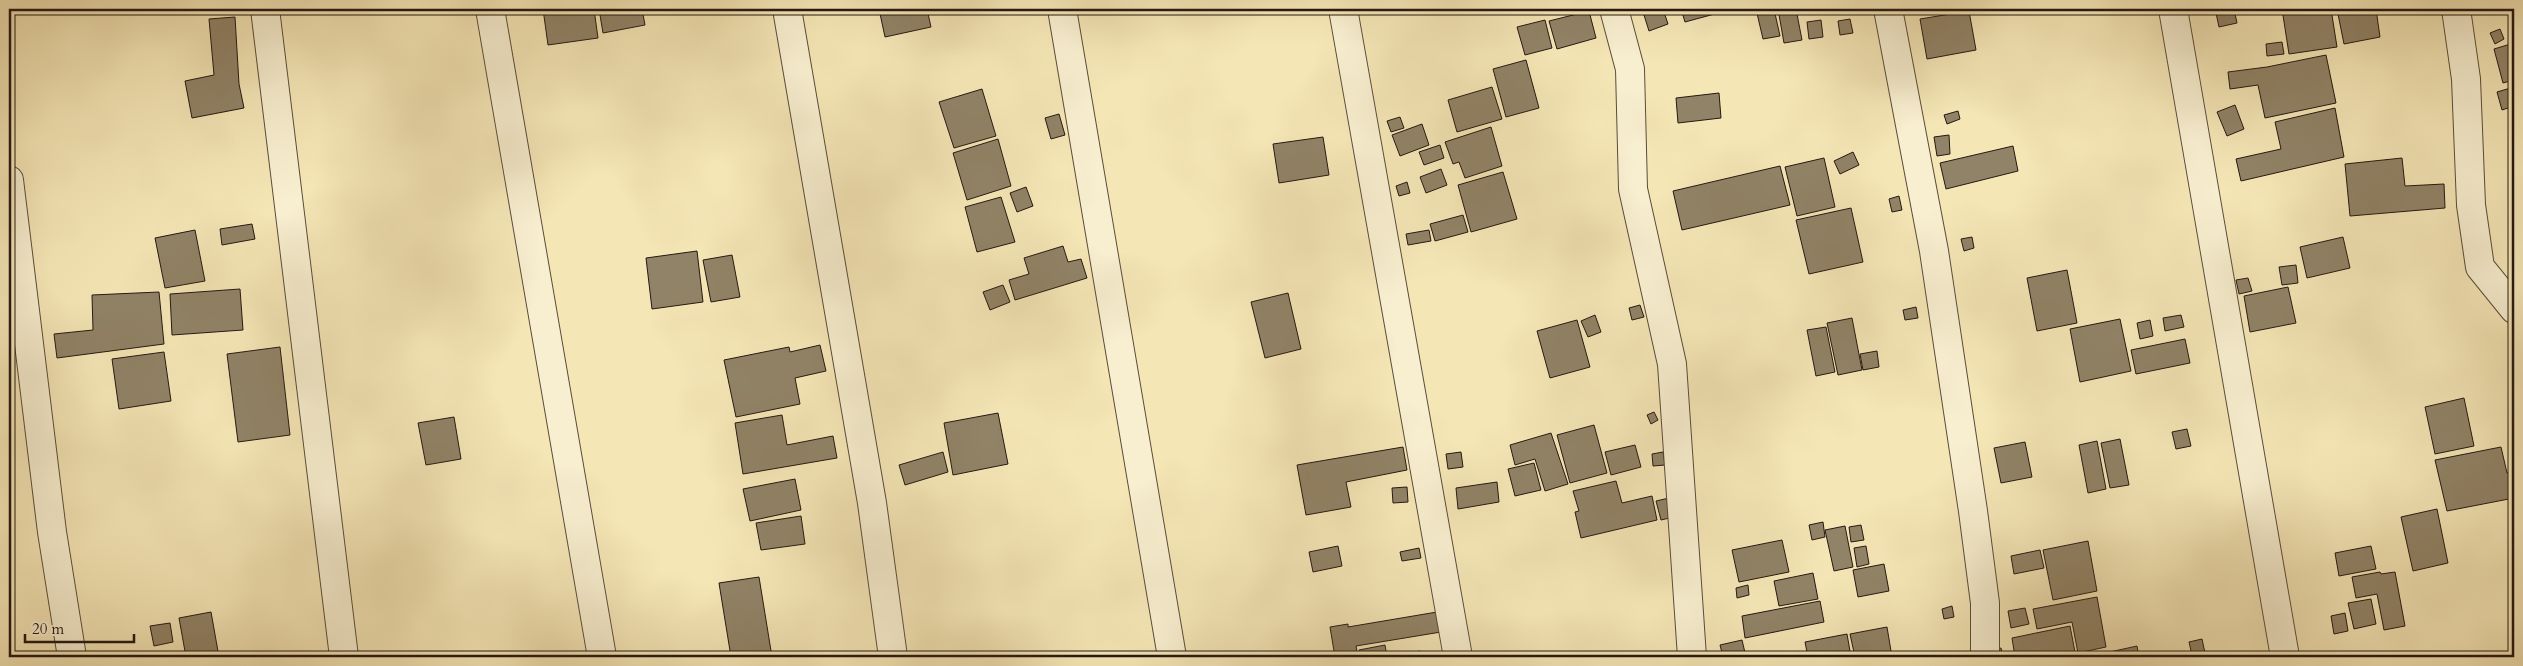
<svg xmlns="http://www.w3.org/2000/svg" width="2523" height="666" font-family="Cardo,serif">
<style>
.building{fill:#918367;stroke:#251812}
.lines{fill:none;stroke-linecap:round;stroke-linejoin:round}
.minor-casing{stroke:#594c3b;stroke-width:30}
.minor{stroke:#f8efd0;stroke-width:28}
</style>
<rect width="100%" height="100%" fill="#f5e6b6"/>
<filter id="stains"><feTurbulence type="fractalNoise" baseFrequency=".004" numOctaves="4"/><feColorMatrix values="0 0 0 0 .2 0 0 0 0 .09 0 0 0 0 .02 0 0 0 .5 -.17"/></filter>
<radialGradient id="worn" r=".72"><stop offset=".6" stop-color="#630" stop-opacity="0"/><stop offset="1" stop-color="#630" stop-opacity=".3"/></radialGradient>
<path class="building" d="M543 9H594L598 38 548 45Z
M599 9H642L645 25 603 33Z
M879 9H927L931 27 885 37Z
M1663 9 1668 24 1649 31 1644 15Z
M1681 9H1733L1685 22Z
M1756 9H1774L1780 36 1763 39Z
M1778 9H1796L1802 40 1784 43Z
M2234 9 2237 23 2219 27 2216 13Z
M2282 9H2331L2337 47 2289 54Z
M2337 9H2376L2380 37 2344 44Z
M1589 11 1596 38 1557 49 1549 21Z
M1969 11 1976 50 1927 59 1920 19Z
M235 17 239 84 244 108 192 118 185 81 214 75 209 19Z
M1850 19 1853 33 1840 35 1838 21Z
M1545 20 1552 48 1525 55 1517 27Z
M1821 20 1823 37 1809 39 1807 22Z
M2500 29 2504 39 2495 44 2490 33Z
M2282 42 2284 54 2267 56 2266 44Z
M2514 43V80L2503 83 2494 49Z
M2326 55 2336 103 2265 118 2258 85 2230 89 2228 72 2267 67Z
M1526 60 1539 108 1506 117 1493 69Z
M1492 87 1502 119 1457 132 1448 100Z
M2514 87V106L2502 110 2497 92Z
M982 89 996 136 954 148 939 102Z
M1719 93 1721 118 1678 123 1676 98Z
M2235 105 2244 129 2227 136 2217 112Z
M2335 108 2344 157 2241 181 2236 159 2281 149 2275 122Z
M1958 111 1960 119 1947 124 1944 115Z
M1059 114 1065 135 1051 139 1045 118Z
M1400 117 1404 128 1391 132 1387 121Z
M1422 124 1429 145 1400 156 1392 135Z
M1491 127 1502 166 1465 178 1459 162 1453 164 1445 142Z
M1949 135 1950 154 1937 156 1934 137Z
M1323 137 1329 175 1279 183 1273 144Z
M998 139 1011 186 967 200 953 153Z
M1440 145 1444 158 1424 165 1419 152Z
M2013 146 2018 171 1946 189 1940 163Z
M1853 152 1859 165 1840 174 1834 161Z
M1824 158 1835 207 1797 216 1785 167Z
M2402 158 2405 186 2444 184 2445 208 2350 216 2345 164Z
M1780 166 1790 205 1682 230 1673 191Z
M1441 169 1447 185 1426 193 1420 177Z
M1503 172 1517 219 1471 232 1458 185Z
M1407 182 1410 193 1399 196 1396 186Z
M1026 187 1033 206 1017 212 1010 193Z
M1899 196 1902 210 1892 212 1889 199Z
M1001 197 1015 242 977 252 965 207Z
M1851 208 1863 262 1809 274 1796 220Z
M1463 215 1468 232 1435 241 1430 224Z
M252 224 255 239 222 245 220 229Z
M195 230 205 281 165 288 155 238Z
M1429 230 1431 241 1408 245 1406 234Z
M1972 237 1974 248 1964 251 1961 239Z
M2343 237 2350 268 2307 278 2300 247Z
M1063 246 1068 262 1081 259 1087 278 1015 300 1009 280 1029 274 1024 258Z
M697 251 703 302 652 309 646 258Z
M732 255 740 297 711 302 703 260Z
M2296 265 2298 283 2282 285 2279 267Z
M2067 270 2077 323 2037 331 2027 278Z
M2248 278 2252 291 2239 294 2236 280Z
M1003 285 1010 302 990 310 983 292Z
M2288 287 2296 323 2250 332 2244 296Z
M240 289 243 330 172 335 170 294Z
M159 292 164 344 57 358 54 334 93 330 92 295Z
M1288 293 1301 349 1265 358 1251 302Z
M1640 305 1644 317 1632 320 1629 308Z
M1916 307 1918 318 1905 320 1903 310Z
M1595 315 1601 332 1588 337 1581 321Z
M2181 315 2184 327 2165 331 2163 318Z
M1852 318 1862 370 1838 375 1827 323Z
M2120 319 2131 371 2080 382 2070 329Z
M1577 320 1590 367 1550 378 1537 331Z
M2150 320 2153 336 2140 339 2137 323Z
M1826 327 1835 372 1816 376 1807 330Z
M2185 339 2190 363 2136 374 2131 350Z
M820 345 826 371 795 378 800 404 736 417 724 360 789 347 790 352Z
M280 347 290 435 238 442 227 354Z
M1877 351 1879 367 1863 370 1860 354Z
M164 352 171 401 119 409 112 359Z
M2464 398 2474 446 2435 454 2425 407Z
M1654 412 1658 420 1651 424 1647 415Z
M998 413 1008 464 953 475 944 423Z
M782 415 787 445 833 436 837 458 743 474 735 423Z
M454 417 461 459 426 465 418 423Z
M1594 425 1607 473 1570 483 1557 435Z
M2187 429 2191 446 2176 449 2172 432Z
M1551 433 1568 484 1545 491 1535 459 1515 465 1510 445Z
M2120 439 2129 485 2110 488 2101 443Z
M2097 441 2106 489 2088 493 2079 445Z
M2025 442 2032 477 2001 483 1994 448Z
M1635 445 1641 467 1611 475 1605 452Z
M1403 447 1407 470 1346 482 1351 507 1306 515 1297 465Z
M2501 447 2507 473 2514 472V498L2447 511 2435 460Z
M943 452 948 472 905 485 899 465Z
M1461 452 1463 467 1448 469 1446 454Z
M1663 452 1665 465 1653 466 1652 454Z
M1534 463 1541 490 1515 496 1508 469Z
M795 479 801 510 750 521 743 489Z
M1616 481 1622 503 1652 496 1657 520 1581 538 1575 512 1579 511 1573 491Z
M1497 482 1499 502 1458 509 1456 488Z
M1407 487 1408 502 1393 503 1392 488Z
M1669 498 1674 517 1661 520 1656 501Z
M2437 509 2448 563 2413 571 2401 517Z
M801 516 805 544 761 550 756 523Z
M1823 522 1825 537 1812 540 1809 525Z
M1861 525 1864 540 1851 542 1849 527Z
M1845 526 1853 567 1834 571 1825 530Z
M1782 540 1789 572 1739 582 1732 550Z
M2088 541 2097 591 2053 600 2043 550Z
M1338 546 1342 566 1313 572 1309 552Z
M1866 546 1869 564 1857 567 1854 548Z
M2371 546 2376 569 2339 576 2335 553Z
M1419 548 1421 558 1402 561 1400 552Z
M2040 550 2044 568 2014 574 2011 556Z
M1884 564 1889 591 1858 597 1853 570Z
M2380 572 2381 574 2395 572 2405 626 2384 630 2377 594 2356 598 2352 577Z
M1813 573 1818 599 1779 606 1774 581Z
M759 577 772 657H731L719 583Z
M1748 585 1749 595 1737 598 1736 588Z
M2097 597 2106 647 2078 653 2072 622 2037 629 2033 609Z
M2371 599 2376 624 2354 629 2348 603Z
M1820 601 1824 622 1745 638 1742 616Z
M1952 606 1954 617 1944 619 1942 609Z
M2025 608 2029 624 2011 628 2008 611Z
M211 612 219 657H186L179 618Z
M1437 612 1441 632 1356 646 1358 657H1335L1330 627 1348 624V627Z
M2345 613 2348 631 2334 634 2331 616Z
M170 623 173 642 154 646 150 626Z
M2070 626 2075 652 2049 657H2015L2012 638Z
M1887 627 1892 657H1855L1850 634Z
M1847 634 1851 657H1808L1805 642Z
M2202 639 2205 653 2192 655 2189 642Z
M1742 640 1746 657H1723L1720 645Z
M1385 645 1387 657H1361L1359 650Z
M2137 646 2139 657H2096V655Z
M2001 648 2003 657H1990L1988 651Z
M1420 651 1421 657H1390Z"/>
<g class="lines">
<defs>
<path id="minor" d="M265 9 344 657
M490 9 602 657
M787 9 872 503 893 657
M1062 9 1172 657
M1343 9 1458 657
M1614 9 1630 69 1633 189 1672 364 1692 657
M1888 9 1934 251 1973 511 1985 603V657
M2173 9 2285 657
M2456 9 2466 79 2471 205 2480 267 2514 309
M9 180 52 532 72 657"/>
</defs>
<use href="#minor" class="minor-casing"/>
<use href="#minor" class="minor"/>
</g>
<rect width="2523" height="666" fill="none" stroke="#f5e6b6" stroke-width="30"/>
<rect x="10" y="10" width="2503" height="646" fill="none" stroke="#251812" stroke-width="2.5"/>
<rect x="15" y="15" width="2493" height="636" fill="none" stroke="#251812"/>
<path d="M25 634v8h109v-8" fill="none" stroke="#251812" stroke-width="2.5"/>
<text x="32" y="634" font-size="15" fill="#251812" stroke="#f8efd0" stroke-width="4" paint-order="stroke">20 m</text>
<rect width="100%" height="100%" filter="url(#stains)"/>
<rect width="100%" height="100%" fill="url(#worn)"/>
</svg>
